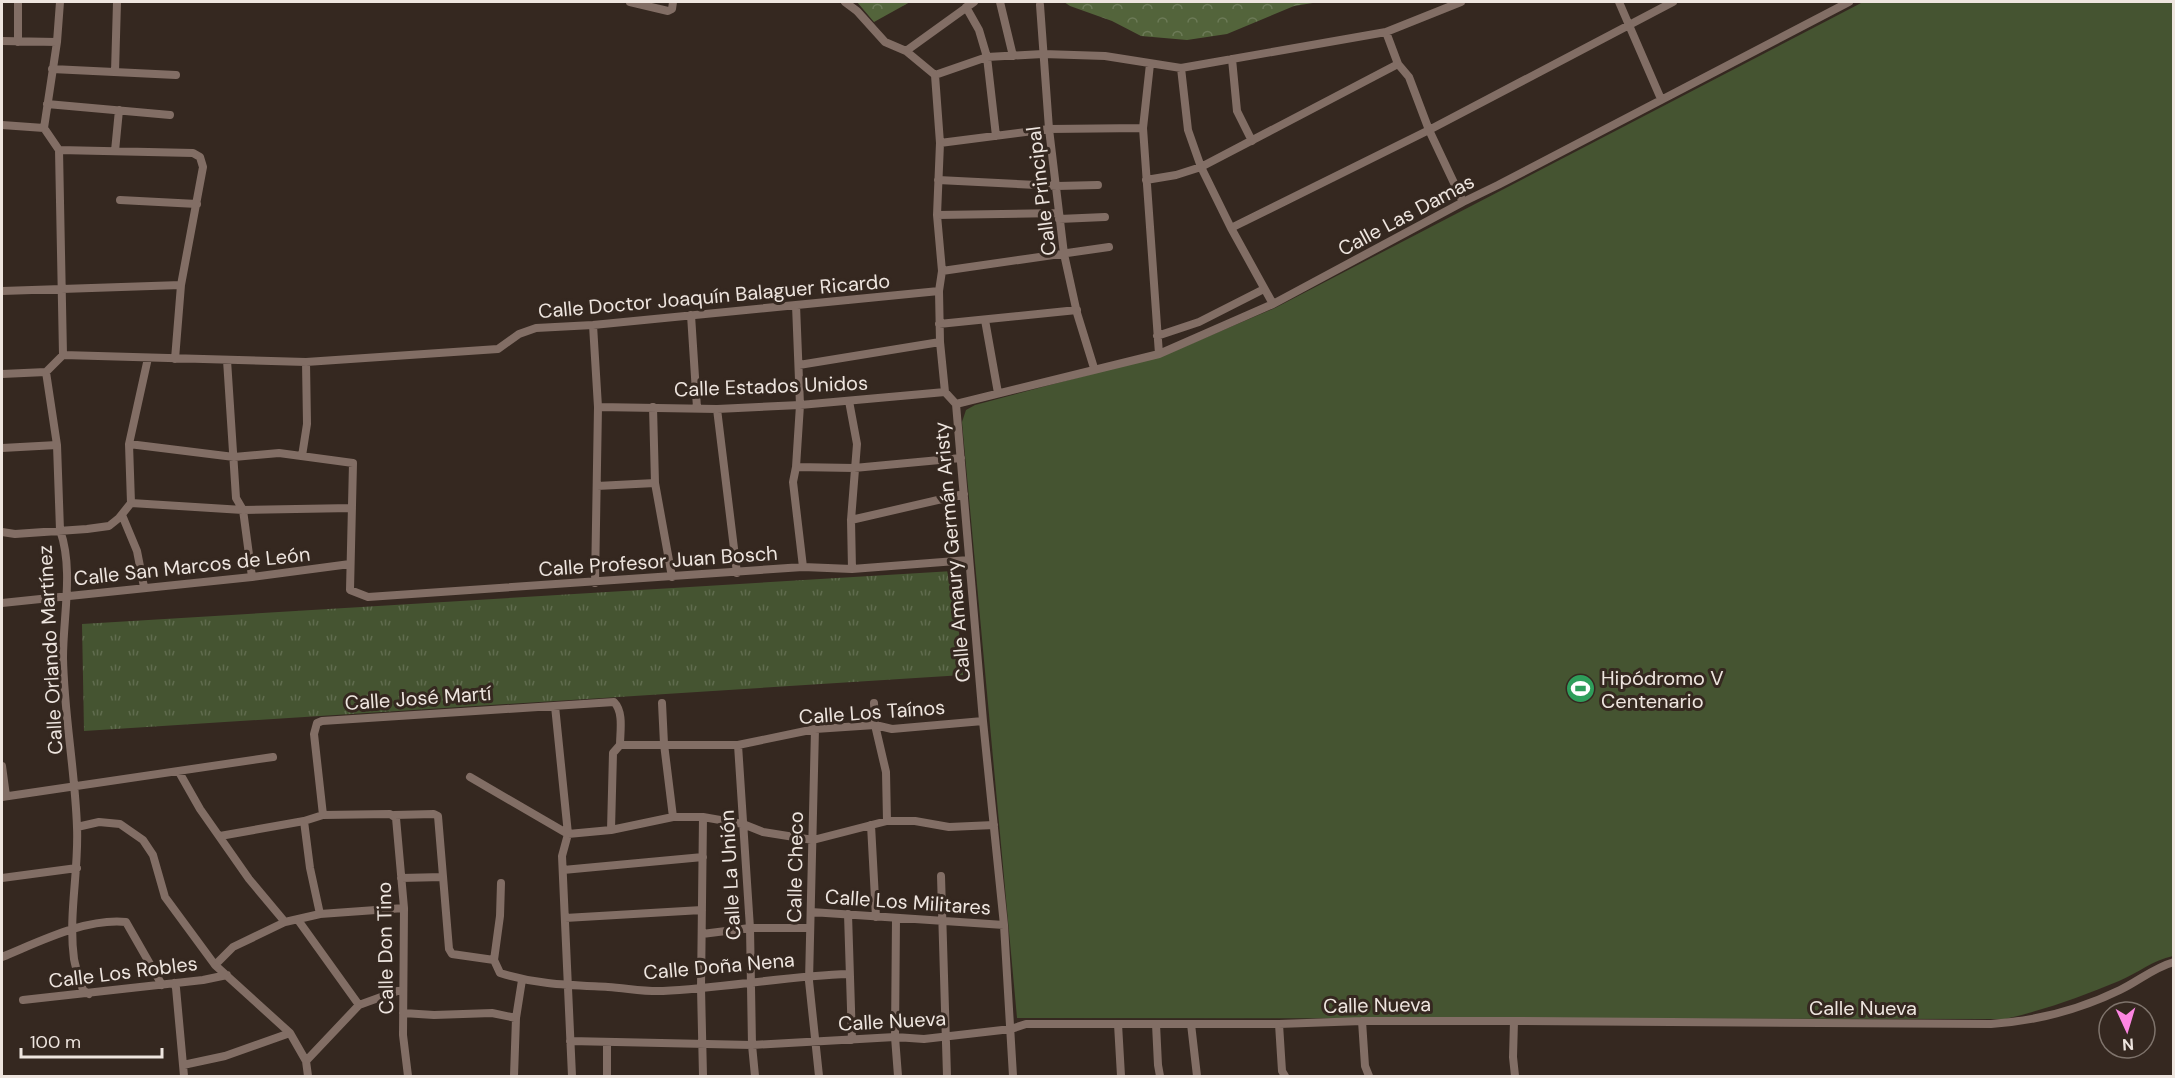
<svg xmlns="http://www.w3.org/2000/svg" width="2175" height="1078" font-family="'DM Sans',sans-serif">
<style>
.grass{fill:url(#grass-tufts)}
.forest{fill:url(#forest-crowns)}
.pitch{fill:#455431}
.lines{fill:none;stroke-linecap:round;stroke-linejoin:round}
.street{stroke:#826e65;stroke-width:8}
.labels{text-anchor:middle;stroke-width:6;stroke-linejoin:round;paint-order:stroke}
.street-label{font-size:20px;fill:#eee5df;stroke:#352820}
.poi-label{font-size:20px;fill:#eee5df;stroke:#352820;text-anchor:start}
</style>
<defs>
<pattern id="grass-tufts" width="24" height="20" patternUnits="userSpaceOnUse" patternTransform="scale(1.5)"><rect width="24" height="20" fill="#455431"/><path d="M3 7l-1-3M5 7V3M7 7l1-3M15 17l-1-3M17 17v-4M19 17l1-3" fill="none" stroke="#606c4e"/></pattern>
<pattern id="forest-crowns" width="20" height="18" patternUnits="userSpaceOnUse" patternTransform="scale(1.5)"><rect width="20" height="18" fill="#53643b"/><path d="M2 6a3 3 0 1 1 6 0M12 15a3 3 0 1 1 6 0" fill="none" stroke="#6c7a57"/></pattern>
</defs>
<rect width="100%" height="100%" fill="#352820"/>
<path class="grass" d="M953 571 963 675 84 731 82 624Z"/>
<path class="forest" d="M857 2H910L874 22Z
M1064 2H1319L1294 6 1227 34 1187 40 1141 36 1112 21 1070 6Z"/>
<path class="pitch" d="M1863 2H2173V956C2153 960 2138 973 2119 981 2081 997 2044 1010 2005 1019L1017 1018 962 422 966 410 975 405 1167 354 1275 308Z"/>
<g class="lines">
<path class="street" d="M60 2 57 42 44 128 59 150 63 355
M630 2 668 11 672 9 673 2
M845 2 857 11 885 42 906 51 935 75 940 143 937 215 942 271 939 291 940 342 945 392 956 404 983 721 1004 925 1013 1076
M1000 2 1013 56
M1619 2 1661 99
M1040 5 1049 129 1064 254 1077 313 1094 368
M966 7 979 30 987 57 996 136
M1386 32 1398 64 1409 77 1429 130 1463 202
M2 41 57 42
M18 42V2
M906 51 974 2
M1232 59 1237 111 1252 141
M1150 64 1143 128 1159 354
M1181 68 1188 130 1201 167 1231 228 1273 304
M52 69 176 75
M115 72 117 2
M935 75 987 57 1043 54 1105 56 1181 68 1386 32 1461 2
M47 104 170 115
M2 125 44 128
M940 143 1049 129 1143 128
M59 150 193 153 200 157 203 167 181 285 175 359
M115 151 119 110
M938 180 1057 186 1098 185
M1146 180 1176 175 1201 167 1398 64
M120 200 197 204
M937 215 1059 213
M1059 219 1105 217
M1231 228 1429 130 1673 2
M942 271 1109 247
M2 291 181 285
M796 305 800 405 796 467 793 482 803 567
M691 315 697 408
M985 320 998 393
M939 324 1077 310
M593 325 598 407 595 583
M1157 336 1199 322 1264 289
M227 360 236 498 243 510 252 577
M799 365 940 342
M46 372 57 445 60 530C74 570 63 616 63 658 64 714 75 770 77 827 79 871 68 915 74 959 76 970 80 980 83 990L89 994
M2 374 46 372 63 355 306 362 498 349 519 334 536 328 593 325 939 291
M849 401 857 444 851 520 852 569
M956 404 1159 354 1273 304 1463 202 1498 185 1849 2
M598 407 717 409 800 405 945 392
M653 407 655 483 672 577
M717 409 737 573
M129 444 234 457 279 453 353 463 350 590 368 597 803 567 852 569 969 560
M2 448 57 445
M302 456 307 424 306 362
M796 467 854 468 961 458
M597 486 655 483
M131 503 243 510 352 508
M122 515 137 551 144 587
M851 520 964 494
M2 532 15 534 87 529 109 526 119 518 131 503 129 444 148 358
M2 603 252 577 350 564
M662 703 664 744 673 817
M874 703 875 725 886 772 887 821
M555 706 568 834 562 856 572 1076
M815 729 809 981 819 1076
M620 745H738L815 729 875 725 892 729 983 721
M738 745 750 928 752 1045 755 1076
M2 766 6 796
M179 772 200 809 249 879 285 922
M470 777 568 834 611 830 673 817H703L743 824 763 832 813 840 887 821H915L949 827 994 825
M2 797 273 757
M323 815 314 734 317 723 322 721 614 702C624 712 620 732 620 745
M394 815 434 814 438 816 449 949 452 954 494 960 500 916 501 883
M703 817 701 988 703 1076
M304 821 310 868 320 914
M871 825 876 917
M77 827 99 822 120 824 143 840 153 855 165 897 215 965 290 1033 306 1061 308 1076
M611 830 613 753 620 745
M220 836 304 821 323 815 390 814 396 818 404 908 403 1035 408 1076
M563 870 703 857
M941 876 947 1076
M2 878 77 868
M401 878 443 877
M811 912 1004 925
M848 914 852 1040
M565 918 702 910
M896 918 895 1037 898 1076
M298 920 359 1005
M702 934 750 928H810
M2 957C39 942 85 918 126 922L162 985
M494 960 500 973C539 985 568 985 608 987 626 988 645 992 663 991 725 988 786 976 849 974
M215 965 233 947 285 922 320 914 404 908
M174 983 176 988 184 1076
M23 1000 203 980 227 975
M403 1013 434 1015 492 1013 516 1018
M1362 1021 1365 1066 1369 1076
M1514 1021 1513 1057 1515 1076
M1118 1024 1121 1076
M1156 1024 1158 1065 1160 1076
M1191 1024 1197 1076
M1279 1024 1282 1071 1285 1076
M570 1041 752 1045 895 1037 924 1039 1011 1029 1026 1024H1279L1362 1021H1514L1991 1024C2035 1021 2081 1009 2120 990 2139 981 2153 968 2174 962
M607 1042V1076
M306 1061 359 1005 403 989
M183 1065 225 1056 290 1033
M514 1076 516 1018 522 980"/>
</g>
<defs>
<symbol id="stadium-disc" viewBox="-11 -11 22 22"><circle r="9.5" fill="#2e9e5b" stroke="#352820"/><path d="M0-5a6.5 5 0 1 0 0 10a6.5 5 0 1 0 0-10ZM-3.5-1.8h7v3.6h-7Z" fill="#fff"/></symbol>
</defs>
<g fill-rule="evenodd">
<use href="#stadium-disc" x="1564" y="672" width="33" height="33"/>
</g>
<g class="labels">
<g class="street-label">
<text transform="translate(1041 191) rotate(-97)" y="7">Calle Principal</text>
<text transform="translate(1406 215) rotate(-28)" y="7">Calle Las Damas</text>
<text transform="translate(714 296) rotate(-5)" y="7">Calle Doctor Joaquín Balaguer Ricardo</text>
<text transform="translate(771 386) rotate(-2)" y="7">Calle Estados Unidos</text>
<text transform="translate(952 552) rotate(-95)" y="7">Calle Amaury Germán Aristy</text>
<text transform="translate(658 561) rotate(-4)" y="7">Calle Profesor Juan Bosch</text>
<text transform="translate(192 566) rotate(-6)" y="7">Calle San Marcos de León</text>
<text transform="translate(50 650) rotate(-93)" y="7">Calle Orlando Martínez</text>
<text transform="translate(418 698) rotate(-4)" y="7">Calle José Martí</text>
<text transform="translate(872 712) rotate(-4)" y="7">Calle Los Taínos</text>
<text transform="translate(795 867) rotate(-89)" y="7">Calle Checo</text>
<text transform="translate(730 875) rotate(-93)" y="7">Calle La Unión</text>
<text transform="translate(908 902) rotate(4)" y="7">Calle Los Militares</text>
<text transform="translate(385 948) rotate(-91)" y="7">Calle Don Tino</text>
<text transform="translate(719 966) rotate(-5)" y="7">Calle Doña Nena</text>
<text transform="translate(123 972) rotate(-7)" y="7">Calle Los Robles</text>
<text transform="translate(1377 1005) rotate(-1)" y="7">Calle Nueva</text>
<text x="1863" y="1015">Calle Nueva</text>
<text transform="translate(892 1021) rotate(-3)" y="7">Calle Nueva</text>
</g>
<g class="poi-label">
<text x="1601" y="685">Hipódromo V<tspan x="1601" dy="23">Centenario</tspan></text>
</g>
</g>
<rect width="2175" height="1078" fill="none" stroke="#eee5df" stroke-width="6"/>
<g transform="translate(2127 1030) rotate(176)"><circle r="28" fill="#352820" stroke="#7f746c" stroke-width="1.5"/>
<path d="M0-4.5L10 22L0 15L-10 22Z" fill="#fd86e2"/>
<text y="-9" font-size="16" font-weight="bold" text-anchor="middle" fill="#eee5df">N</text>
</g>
<path d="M21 1048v9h141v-9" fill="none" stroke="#eee5df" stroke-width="3"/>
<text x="30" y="1048" font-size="18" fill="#eee5df" stroke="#352820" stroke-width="4.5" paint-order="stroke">100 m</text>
</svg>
